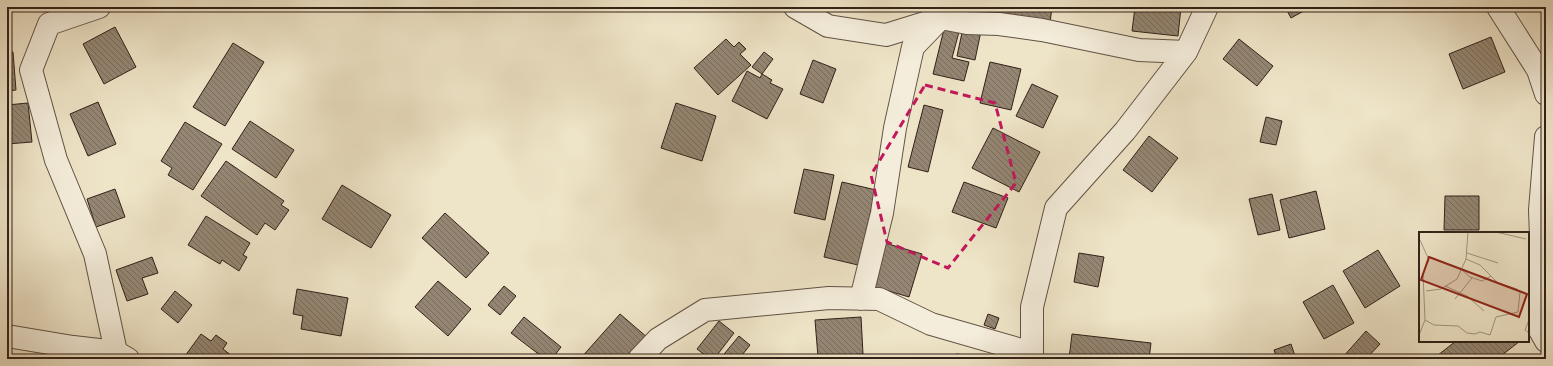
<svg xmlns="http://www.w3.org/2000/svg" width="1553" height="366" font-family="'Gentium Book Plus',serif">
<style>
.building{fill:url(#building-back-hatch);stroke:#322119}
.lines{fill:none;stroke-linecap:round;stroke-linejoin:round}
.street-casing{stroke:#615244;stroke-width:24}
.street{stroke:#f4eddb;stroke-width:22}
.marked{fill:none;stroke:#c2185b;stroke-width:3;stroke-dasharray:8 5;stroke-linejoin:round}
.inset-road{fill:none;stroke:#a39681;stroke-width:1}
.view{fill:#8f2418;fill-opacity:0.15;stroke:#8f2418;stroke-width:2}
.inset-edge{fill:none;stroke:#322119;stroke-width:2}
</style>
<defs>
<pattern id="building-back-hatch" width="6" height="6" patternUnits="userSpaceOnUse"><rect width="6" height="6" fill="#948673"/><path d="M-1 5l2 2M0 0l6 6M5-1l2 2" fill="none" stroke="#796d5e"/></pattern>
</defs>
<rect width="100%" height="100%" fill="#eee4c7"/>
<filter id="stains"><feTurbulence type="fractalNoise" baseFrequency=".005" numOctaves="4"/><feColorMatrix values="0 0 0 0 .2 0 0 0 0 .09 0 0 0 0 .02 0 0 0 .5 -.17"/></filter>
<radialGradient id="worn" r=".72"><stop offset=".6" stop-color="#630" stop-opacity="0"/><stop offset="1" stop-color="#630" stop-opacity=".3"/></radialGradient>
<path class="building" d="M962 7H1000L998 13 991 11 988 22 960 14Z
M1002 7H1052L1050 23 1000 20Z
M1135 7H1181L1178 36 1132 31Z
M1285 7H1311L1291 18Z
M1539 7H1546V26Z
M945 25 960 28 952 58 969 62 964 81 933 74Z
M115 27 136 67 104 84 83 44Z
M963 28 981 31 975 60 957 56Z
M1491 37 1505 72 1463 89 1449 54Z
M726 39 734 47 739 42 746 49 740 54 751 65 718 95 694 68Z
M1239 39 1273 66 1257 86 1223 59Z
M233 43 264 62 225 126 193 107Z
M13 52 16 90 7 91V53Z
M764 52 773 59 762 74 752 67Z
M813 60 836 69 823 103 800 94Z
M990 62 1021 69 1011 110 980 103Z
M747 71 760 78 762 74 772 80 770 83 783 89 767 119 732 101Z
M1032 84 1058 96 1043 128 1016 116Z
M98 102 116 144 88 156 70 114Z
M28 103 32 142 7 144V105Z
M676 103 716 116 702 161 661 148Z
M924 105 943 110 928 172 908 167Z
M1266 117 1282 121 1276 145 1260 142Z
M250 121 294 150 276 178 232 149Z
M185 122 222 144 193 190 168 175 172 168 161 161Z
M993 128 1040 152 1019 192 972 168Z
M1149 136 1178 158 1152 192 1123 170Z
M226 161 284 201 281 205 289 210 275 230 265 223 257 235 201 196Z
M804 169 834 175 825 220 794 213Z
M842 182 876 190 858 265 824 257Z
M964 182 1008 198 996 228 952 212Z
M342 185 391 215 371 248 322 219Z
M115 189 125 217 96 227 87 199Z
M1316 191 1325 229 1289 238 1280 200Z
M1272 194 1280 230 1258 235 1249 199Z
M1445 196H1479V230H1444Z
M445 213 489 253 466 278 422 238Z
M206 216 250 243 243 255 247 257 239 271 222 260 220 264 188 245Z
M885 243 922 254 909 297 872 286Z
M1378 250 1400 286 1365 308 1343 271Z
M1079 253 1104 257 1098 287 1074 282Z
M152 257 158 273 142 278 148 294 127 301 116 270Z
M438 281 471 309 448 336 415 307Z
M1333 285 1354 323 1324 339 1303 302Z
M504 286 516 296 500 315 488 305Z
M297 289 348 298 341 336 301 329 303 316 293 314Z
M175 291 192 305 178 323 161 309Z
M620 314 648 338 629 359H580Z
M988 314 999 318 995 329 984 325Z
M524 317 561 347 552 359H545L511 333Z
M861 317 863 354 818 357 815 320Z
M719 321 734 333 714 359H710L697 349Z
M1366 331 1380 344 1366 359H1343L1342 358Z
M201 334 211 341 216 335 227 343 223 349 232 356 230 359H190L185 356Z
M1072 334 1151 343 1149 359H1069Z
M739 336 750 345 739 359H720Z
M1456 341H1520L1497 359H1433Z
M1291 344 1296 359H1277L1274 350Z
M959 354 960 359H918Z"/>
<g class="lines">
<defs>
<path id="street" d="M99 7 49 24 31 70 56 160 95 254 116 352 128 359
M795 7 828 26 886 35 941 18 967 23 999 24 1042 30 1139 50 1186 52
M1498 7 1538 70 1546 94
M1546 137 1540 210 1541 237 1537 325 1546 341
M861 299 882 213 895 128 913 47 939 20
M7 336 73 347 116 352
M639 359 658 339 705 310 829 298 879 299 931 324 1032 353
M1032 359V307L1056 208 1125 131 1186 52 1207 7"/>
</defs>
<use href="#street" class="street-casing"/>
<use href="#street" class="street"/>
</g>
<path class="marked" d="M925 85 995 103 1016 183 948 268 887 242 871 175Z"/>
<g transform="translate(1419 232)">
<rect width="110" height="110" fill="#eee4c7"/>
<path class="inset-road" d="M77 0 107 7M0 6 10 28 4 41 6 88M48 21 79 31M43 38 51 45 63 49 72 44M26 54 48 64 65 79M7 59 22 57 38 47 47 27M36 67 53 46M110 88 106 98 110 101M0 103 6 88 15 93 39 94 48 101 56 102 61 100 71 103 77 85 99 80 101 60 98 57 79 51 61 33 47 27 49 0"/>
<path class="view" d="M10 25 108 62 100 85 2 48Z"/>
<rect width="110" height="110" class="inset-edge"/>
</g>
<rect width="1553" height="366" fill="none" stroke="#eee4c7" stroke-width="24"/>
<rect x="8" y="8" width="1537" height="350" fill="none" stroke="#322119" stroke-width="2"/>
<rect x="12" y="12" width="1529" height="342" fill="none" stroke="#322119"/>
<rect width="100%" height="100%" filter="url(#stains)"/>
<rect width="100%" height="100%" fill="url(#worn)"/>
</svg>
